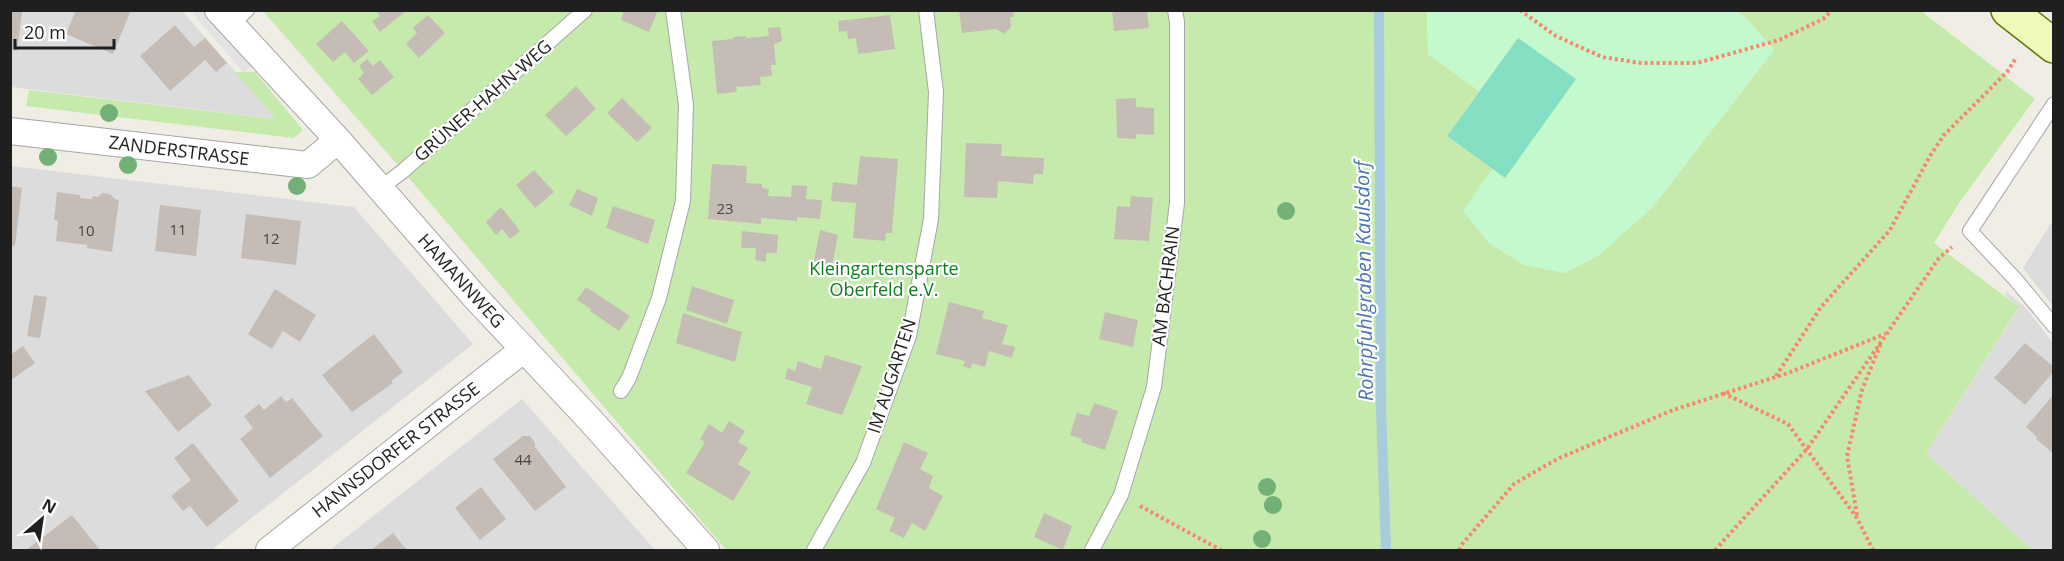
<svg xmlns="http://www.w3.org/2000/svg" width="2064" height="561" font-family="'Open Sans',sans-serif">
<style>
.residential{fill:#dddcdc}
.grass{fill:#c5eaac}
.park{fill:#c3f9cc}
.pitch{fill:#84dfc3}
.parking{fill:#e3e3e3}
.lines{fill:none;stroke-linecap:round;stroke-linejoin:round}
.stream{stroke:#a6ccdd;stroke-width:10}
.building{fill:#c5bdb5}
.lane-casing{stroke:#a6a6a6;stroke-width:16}
.street-casing{stroke:#a6a6a6;stroke-width:28}
.secondary-casing{stroke:#617705;stroke-width:36}
.path{stroke:#f9876d;stroke-width:4;stroke-dasharray:3 3;stroke-linecap:butt}
.lane{stroke:#fff;stroke-width:14}
.street{stroke:#fff;stroke-width:26}
.secondary{stroke:#f1f9ba;stroke-width:33}
.tree{fill:#73b078}
.labels{text-anchor:middle;stroke-width:4.5;stroke-linejoin:round;paint-order:stroke}
.number-label{font-size:15px;fill:#484644}
.street-label{font-size:18px;fill:#1f1f1f;stroke:#fff}
.park-label{font-size:18px;fill:#0c7e1f;stroke:#fff}
.water-label{font-size:20px;font-style:italic;fill:#4b75af;stroke:#fff}
</style>
<rect width="100%" height="100%" fill="#f0ede5"/>
<path class="residential" d="M11 11H182L277 119 11 87Z
M11 166 354 207 473 344 211 550H11Z
M2053 220V306L2023 268Z
M2007 292 2025 307 2053 343V550H2032L1926 453 2019 308 2005 295Z
M522 399 655 550H330Z"/>
<path class="grass" d="M263 11H1427L1428 54 1479 91 1447 136 1492 169 1488 242 1524 265 1565 273 1651 209 1774 50 1748 20 1737 11H1921L2035 99 1961 200 1934 243 2019 307 1926 453 2032 550H726L403 171Z
M235 72H255L303 130 294 138 26 106 29 90 276 119Z"/>
<path class="park" d="M1427 11H1737L1748 20 1774 50 1651 209 1598 256 1565 273 1524 265 1488 242 1463 211 1492 169 1447 136 1479 91 1428 54Z"/>
<path class="pitch" d="M1518 38 1576 79 1505 178 1447 136Z"/>
<path class="parking" d="M195 11H204L252 66 244 73 192 13Z"/>
<g class="lines">
<path class="stream" d="M1379 10 1381 410 1386 550"/>
</g>
<path class="building" d="M76 10H131L113 54 66 34Z
M376 10H407L380 32 372 21 380 16Z
M624 10H658L649 32 621 20Z
M959 10H1013L1014 17H1010L1011 27 1004 34 996 29 962 33Z
M1112 10H1147L1149 28 1114 31Z
M10 11 22 12 17 51 10 50Z
M428 15 445 33 419 58 406 44 417 33 413 28Z
M890 15 895 49 858 54 856 38 848 39 847 31 839 32 838 21Z
M342 21 369 51 354 63 345 52 333 62 316 44Z
M175 25 194 47 205 38 227 63 216 72 205 60 170 91 140 56Z
M780 27 782 41 774 44 776 65H771L772 76 760 77 761 85 736 87 737 92 717 94 712 41 733 39V37L746 36V38L769 36 768 28Z
M367 59 373 66 380 60 394 77 372 95 358 79 364 73 359 66Z
M576 86 596 109 566 136 545 115Z
M622 98 652 128 637 142 607 113Z
M1136 98V107L1154 108V135L1136 134V139L1117 138 1116 99Z
M966 143 1002 144 1001 156 1044 158 1043 174H1034L1033 184 998 181 997 198 964 197Z
M860 156 898 159 892 233H886L885 241 853 238 856 203 831 201 833 182 857 185Z
M712 164 747 166 746 183 762 184V188L769 189 768 196 791 197 792 185 807 186 806 199 822 200 820 219 797 217V221L761 218V224L708 219Z
M534 170 554 192 535 208 516 185Z
M10 186 22 188 15 246 10 245Z
M577 189 598 198 592 216 569 205Z
M57 192 80 195V198L92 199 93 196 98 197 102 193 110 194 115 199 119 200 112 252 87 248V245L56 241 58 221 54 220Z
M1131 196 1153 198 1149 241 1114 239 1117 206 1130 207Z
M160 205 201 210 196 256 155 251Z
M613 206 655 220 648 244 606 228Z
M501 207 520 231 510 239 502 229 496 235 486 222Z
M246 214 301 221 296 265 241 258Z
M820 230 838 235 831 272 813 266Z
M742 231 778 235 777 253H766V262L755 260 756 248H741Z
M692 286 734 300 727 324 686 310Z
M586 287 630 316 619 331 590 311 591 309 577 300Z
M275 289 316 315 300 342 283 331 272 349 248 334Z
M34 295 47 297 40 338 27 336Z
M949 302 984 311 982 318 1008 325 1002 344 1015 347 1012 358 989 351 985 367 972 363 971 369 963 366 965 361 936 354Z
M1105 312 1138 320 1133 347 1099 339Z
M683 313 742 332 735 362 676 343Z
M374 334 403 372 391 381 393 383 352 412 322 375Z
M2025 343 2054 367V371L2025 405 1994 378Z
M23 346 35 363 10 381V355Z
M825 355 862 366 842 415 806 404 812 387 785 379 788 368 795 371 798 361 821 369Z
M189 375 212 405 178 432 145 391Z
M2054 394V454L2036 439 2037 437 2026 427Z
M281 396 286 402 292 398 323 436 270 478 240 439 253 428 244 416 259 404 264 410Z
M1094 403 1118 411 1105 450 1081 442 1082 439 1070 435 1077 413 1089 416Z
M729 421 745 431 738 442 748 448 738 464 751 472 733 501 686 473 705 442 700 439 709 424 722 433Z
M523 436H530L535 443V447L566 487 535 511 493 459Z
M904 442 928 453 920 469 933 476 929 488 943 496 925 531 912 523 904 538 889 531 895 518 876 509Z
M193 443 239 501 207 527 190 506 183 511 171 496 191 480 174 458Z
M481 487 506 519 480 540 455 508Z
M1044 513 1072 526 1063 550 1034 537Z
M72 515 100 550H26Z
M393 533 407 550H371Z"/>
<g class="lines">
<defs>
<path id="lane" d="M230 25 247 10
M2054 104 1970 231 2015 279 2054 326
M379 189 403 171 585 10
M621 391 629 378 659 298 683 201 686 105 673 10
M814 550 863 463 909 336 931 219 936 92 926 10
M1092 550 1121 495 1154 387 1177 203V22L1175 10"/>
<path id="street" d="M218 10 338 140 473 295 592 422 706 550
M10 131 308 165 338 140
M269 550 524 349"/>
<path id="secondary" d="M2008 10 2054 46"/>
</defs>
<use href="#lane" class="lane-casing"/>
<use href="#street" class="street-casing"/>
<use href="#secondary" class="secondary-casing"/>
<path class="path" d="M1520 10 1556 36 1602 57 1641 63H1697L1779 40 1823 19 1832 10
M1776 376 1821 307 1890 230 1930 156 1944 135 2007 72 2016 58
M1723 393 1788 424 1857 518 1873 550
M1140 506 1221 550
M1857 515 1847 456 1862 390 1881 343
M1459 550 1463 543 1514 484 1557 459 1673 410 1788 373 1885 334
M1715 550 1807 449 1939 258 1952 247"/>
<use href="#lane" class="lane"/>
<use href="#street" class="street"/>
<use href="#secondary" class="secondary"/>
</g>
<g class="tree">
<circle cx="109" cy="113" r="9"/>
<circle cx="48" cy="157" r="9"/>
<circle cx="128" cy="165" r="9"/>
<circle cx="297" cy="186" r="9"/>
<circle cx="1286" cy="211" r="9"/>
<circle cx="1267" cy="487" r="9"/>
<circle cx="1273" cy="505" r="9"/>
<circle cx="1262" cy="539" r="9"/>
</g>
<g class="labels">
<g class="number-label">
<text x="725" y="214">23</text>
<text x="178" y="235">11</text>
<text x="86" y="236">10</text>
<text x="271" y="244">12</text>
<text x="523" y="465">44</text>
</g>
<g class="street-label">
<text transform="translate(483 101) rotate(-41)" y="6">GRÜNER-HAHN-WEG</text>
<text transform="translate(179 151) rotate(7)" y="6">ZANDERSTRASSE</text>
<text transform="translate(461 281) rotate(48)" y="6">HAMANNWEG</text>
<text transform="translate(1166 286) rotate(-83)" y="6">AM BACHRAIN</text>
<text transform="translate(892 376) rotate(-72)" y="6">IM AUGARTEN</text>
<text transform="translate(396 450) rotate(-38)" y="6">HANNSDORFER STRASSE</text>
</g>
<g class="park-label">
<text x="884" y="275">Kleingartensparte<tspan x="884" dy="21">Oberfeld e.V.</tspan></text>
</g>
<g class="water-label">
<text transform="translate(1364 281) rotate(-91)" y="7">Rohrpfuhlgraben Kaulsdorf</text>
</g>
</g>
<rect width="2064" height="561" fill="none" stroke="#1f1f1f" stroke-width="24"/>
<g transform="translate(42 519) rotate(29)" stroke="#ffffff" stroke-width="4.5" paint-order="stroke">
<path d="M0-4.5L10 22L0 15L-10 22Z" fill="#1f1f1f"/>
<text y="-9" font-size="16" font-weight="bold" text-anchor="middle" fill="#1f1f1f">N</text>
</g>
<path d="M15 39v9h99v-9" fill="none" stroke="#1f1f1f" stroke-width="3"/>
<text x="24" y="39" font-size="18" fill="#1f1f1f" stroke="#ffffff" stroke-width="4.5" paint-order="stroke">20 m</text>
</svg>
